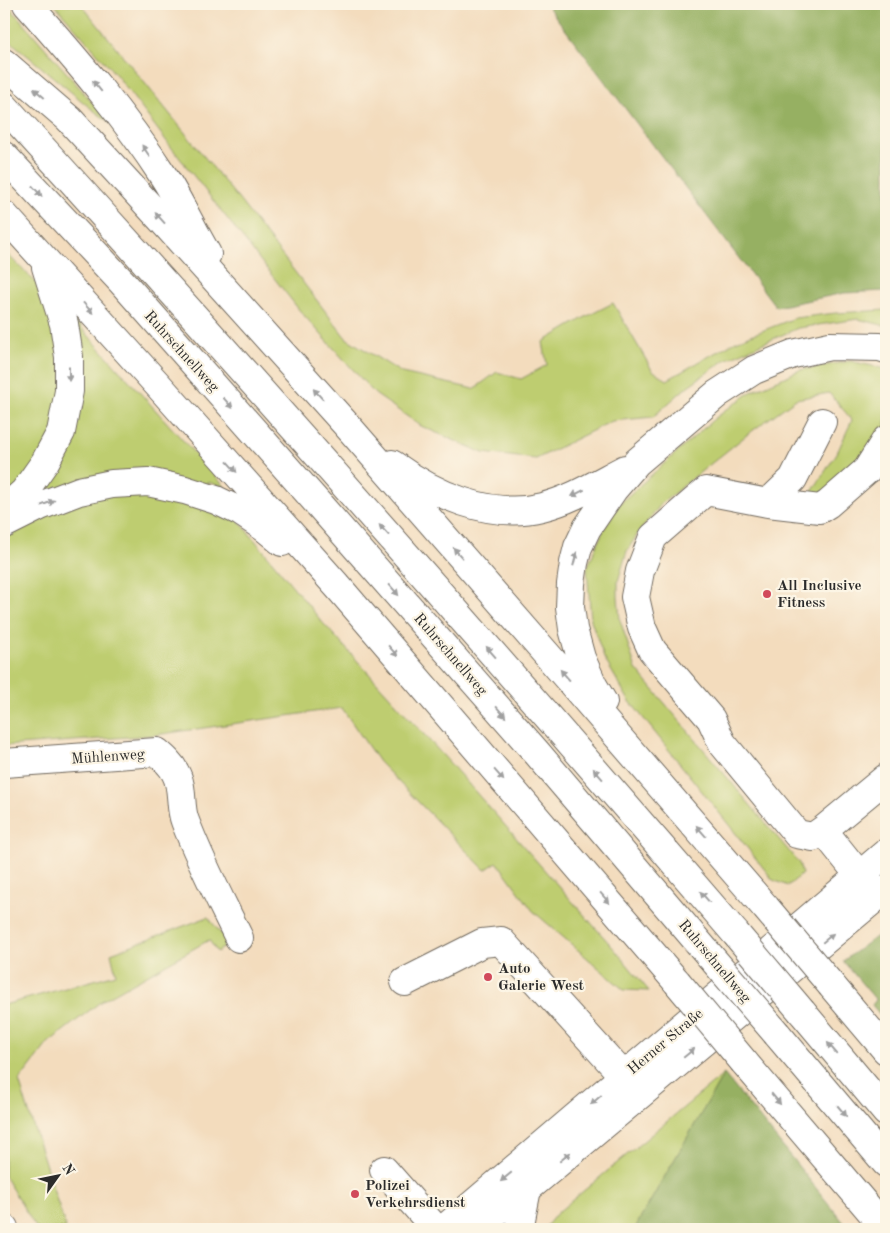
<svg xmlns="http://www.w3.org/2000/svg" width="890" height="1233" font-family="'Old Standard TT',serif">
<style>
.green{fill:#becd70;stroke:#747c4e}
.forest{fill:#96b062;stroke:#606e46}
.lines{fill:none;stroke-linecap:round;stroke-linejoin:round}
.minor-casing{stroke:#71695e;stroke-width:30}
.major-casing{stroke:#71695e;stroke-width:30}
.highway-casing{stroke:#71695e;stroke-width:30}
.minor{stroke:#fff;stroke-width:28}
.major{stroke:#fff;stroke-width:28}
.highway{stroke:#fff;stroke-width:28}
.highway-bridge-casing{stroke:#71695e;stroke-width:30;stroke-linecap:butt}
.highway-bridge{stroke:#fff;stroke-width:28}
.oneway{fill:#a0a0a0}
.poi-dot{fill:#d1495b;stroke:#fcf5e5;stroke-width:2}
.labels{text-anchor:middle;stroke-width:4.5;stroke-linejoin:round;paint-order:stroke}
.street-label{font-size:15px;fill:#2b2b2b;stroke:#fcf5e5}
.poi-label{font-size:15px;font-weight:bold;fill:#2b2b2b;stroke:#fcf5e5;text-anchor:start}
</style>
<rect width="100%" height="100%" fill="#fcf5e5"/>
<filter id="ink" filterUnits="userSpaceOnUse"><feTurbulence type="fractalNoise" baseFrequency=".02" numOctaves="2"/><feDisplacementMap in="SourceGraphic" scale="10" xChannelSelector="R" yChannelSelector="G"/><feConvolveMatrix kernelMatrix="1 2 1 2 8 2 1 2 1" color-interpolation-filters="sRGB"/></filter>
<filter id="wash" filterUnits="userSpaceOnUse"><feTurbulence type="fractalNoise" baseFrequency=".0096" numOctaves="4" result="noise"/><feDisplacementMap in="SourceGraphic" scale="20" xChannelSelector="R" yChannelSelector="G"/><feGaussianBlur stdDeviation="1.12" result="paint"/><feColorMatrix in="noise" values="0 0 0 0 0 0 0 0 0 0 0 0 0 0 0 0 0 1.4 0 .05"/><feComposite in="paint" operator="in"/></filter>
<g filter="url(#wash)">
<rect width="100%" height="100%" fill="#f3dcbd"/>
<path class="green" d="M4 4H7L110 123 89 107 4 36Z
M54 4H81L240 201 346 338 402 373 474 389 497 372 521 379 547 365 543 342 582 319 613 303 652 370 667 380 736 341 795 318 836 313 886 310V326L858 319 798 328 727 359 688 386 653 417 612 421 536 459 483 453 421 426 375 394 300 311 171 147 117 76Z
M4 251 78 324 225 487 207 482 323 623 449 762 616 951 649 991 624 990 533 911 497 862 485 870 379 762 342 708 155 735 4 746Z
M850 361 886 369V429L825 499 806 501 837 453 852 420 829 393 796 399 748 434 662 503 637 535 627 551 618 581V597L620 620 636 669 799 863 802 874 788 886 773 880 628 699 604 658 591 620 587 568 603 531 619 504 714 419 751 392 800 370Z
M208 917 229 944 217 952 209 940 103 1000 49 1042 19 1081 66 1229H37L4 1176V1005L116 974 111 953Z
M724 1074 639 1221 635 1229H544L557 1213Z"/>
<path class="forest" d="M546 4H886V291L844 293 776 307Z
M886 929V1022L872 1005 876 1000 843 961Z
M724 1074 849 1229H635L639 1221Z"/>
</g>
<g filter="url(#ink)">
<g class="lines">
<defs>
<path id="minor" d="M822 422 793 479 768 503 706 491 653 537 640 571 635 597 642 628 652 650 711 719 722 743 797 834 813 837 823 830 859 875
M768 503 820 509 828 504 867 470 886 440
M4 763 157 752C164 758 171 764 175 772 184 787 179 806 185 821 200 861 220 899 239 938
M823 830 886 778
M405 982 482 943 501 941 639 1093
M384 1170 436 1229
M4 1228V1229"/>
<path id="major" d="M444 1229 886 853
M473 1229 527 1189 886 889"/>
<path id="highway" d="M27 4C76 59 124 115 164 177 180 202 192 229 207 254
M4 63 69 119 161 219 351 430 556 665 766 908
M4 106C252 378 496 655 736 934
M4 156 122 282 321 507 537 753 710 956
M4 215 159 386 339 588 677 982
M392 464C433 494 490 520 542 507 571 500 598 483 625 469
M4 510 24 492 45 462 61 432 69 391V357L64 324 46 267
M4 524 40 506 79 491 112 484 148 482 185 490 216 500 241 512 265 528 282 542
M603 702 593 685 581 658 573 629 570 607 571 584 574 563 578 547 587 528 613 490 637 462 717 394 754 370 793 354 830 346 880 347 886 349
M832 986 886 1050
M802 1012 886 1112
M777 1034 886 1163
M744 1062 886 1229
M519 1229 527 1189"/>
</defs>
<use href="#minor" class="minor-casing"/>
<use href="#major" class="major-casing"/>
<use href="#highway" class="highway-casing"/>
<use href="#minor" class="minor"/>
<use href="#major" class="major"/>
<use href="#highway" class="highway"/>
<defs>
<path id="highway-bridge" d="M766 908 832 986
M736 934 802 1012
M710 956 777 1034
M677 982 744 1062"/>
</defs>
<use href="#highway-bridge" class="highway-bridge-casing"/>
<use href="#highway-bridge" class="highway-bridge"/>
</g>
<defs><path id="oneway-solid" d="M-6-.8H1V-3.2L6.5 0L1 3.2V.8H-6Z" transform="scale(1.25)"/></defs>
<g class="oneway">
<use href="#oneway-solid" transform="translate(97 86) rotate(-129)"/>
<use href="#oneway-solid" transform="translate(39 93) rotate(-139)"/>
<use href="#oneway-solid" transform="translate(146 151) rotate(-124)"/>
<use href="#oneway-solid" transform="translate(37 191) rotate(47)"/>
<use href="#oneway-solid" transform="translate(160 218) rotate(-132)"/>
<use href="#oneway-solid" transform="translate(88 308) rotate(48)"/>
<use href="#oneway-solid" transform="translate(69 374) rotate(90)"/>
<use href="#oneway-solid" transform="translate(318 394) rotate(-132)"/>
<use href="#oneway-solid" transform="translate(228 403) rotate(48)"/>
<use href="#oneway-solid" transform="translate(232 467) rotate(48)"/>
<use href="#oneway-solid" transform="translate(578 493) rotate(153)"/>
<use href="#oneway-solid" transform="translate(48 503) rotate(-21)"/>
<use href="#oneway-solid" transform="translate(384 530) rotate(-132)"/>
<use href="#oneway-solid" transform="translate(458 553) rotate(-131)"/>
<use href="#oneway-solid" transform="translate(575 559) rotate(-76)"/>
<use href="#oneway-solid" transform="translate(394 590) rotate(49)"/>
<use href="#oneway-solid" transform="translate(393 651) rotate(49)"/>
<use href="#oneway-solid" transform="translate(491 652) rotate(-131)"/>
<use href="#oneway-solid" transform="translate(565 675) rotate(-131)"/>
<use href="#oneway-solid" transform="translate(501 712) rotate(49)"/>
<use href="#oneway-solid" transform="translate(598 774) rotate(-131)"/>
<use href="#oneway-solid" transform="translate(499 775) rotate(49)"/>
<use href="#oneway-solid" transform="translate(701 831) rotate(-131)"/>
<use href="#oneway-solid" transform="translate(705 897) rotate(-131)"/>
<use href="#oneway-solid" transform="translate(605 898) rotate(49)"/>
<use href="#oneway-solid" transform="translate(828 938) rotate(-40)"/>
<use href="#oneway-solid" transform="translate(832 1048) rotate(-130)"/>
<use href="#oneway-solid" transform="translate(689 1053) rotate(-40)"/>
<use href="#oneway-solid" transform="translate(776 1099) rotate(50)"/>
<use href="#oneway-solid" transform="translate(596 1100) rotate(139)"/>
<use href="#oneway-solid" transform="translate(842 1111) rotate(50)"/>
<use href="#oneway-solid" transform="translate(565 1157) rotate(-40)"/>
<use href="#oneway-solid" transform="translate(506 1177) rotate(140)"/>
</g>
</g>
<g class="poi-dot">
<circle cx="767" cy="594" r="5"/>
<circle cx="488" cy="977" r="5"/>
<circle cx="355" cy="1194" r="5"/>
</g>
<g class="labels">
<g class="street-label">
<text transform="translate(182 351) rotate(48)" y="5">Ruhrschnellweg</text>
<text transform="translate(451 654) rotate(49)" y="5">Ruhrschnellweg</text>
<text transform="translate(108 756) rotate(-4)" y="5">Mühlenweg</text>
<text transform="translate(715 961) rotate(50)" y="5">Ruhrschnellweg</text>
<text transform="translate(665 1041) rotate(-40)" y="5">Herner Straße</text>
</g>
<g class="poi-label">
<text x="777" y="590">All Inclusive<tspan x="777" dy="17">Fitness</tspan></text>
<text x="498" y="973">Auto<tspan x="498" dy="17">Galerie West</tspan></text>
<text x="365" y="1190">Polizei<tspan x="365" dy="17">Verkehrsdienst</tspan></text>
</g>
</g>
<rect width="890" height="1233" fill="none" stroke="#fcf5e5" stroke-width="20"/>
<g transform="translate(58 1176) rotate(57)" stroke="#fcf5e5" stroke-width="4" paint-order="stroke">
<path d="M0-4L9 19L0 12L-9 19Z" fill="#2b2b2b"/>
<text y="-8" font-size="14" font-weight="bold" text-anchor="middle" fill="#2b2b2b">N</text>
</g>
</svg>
